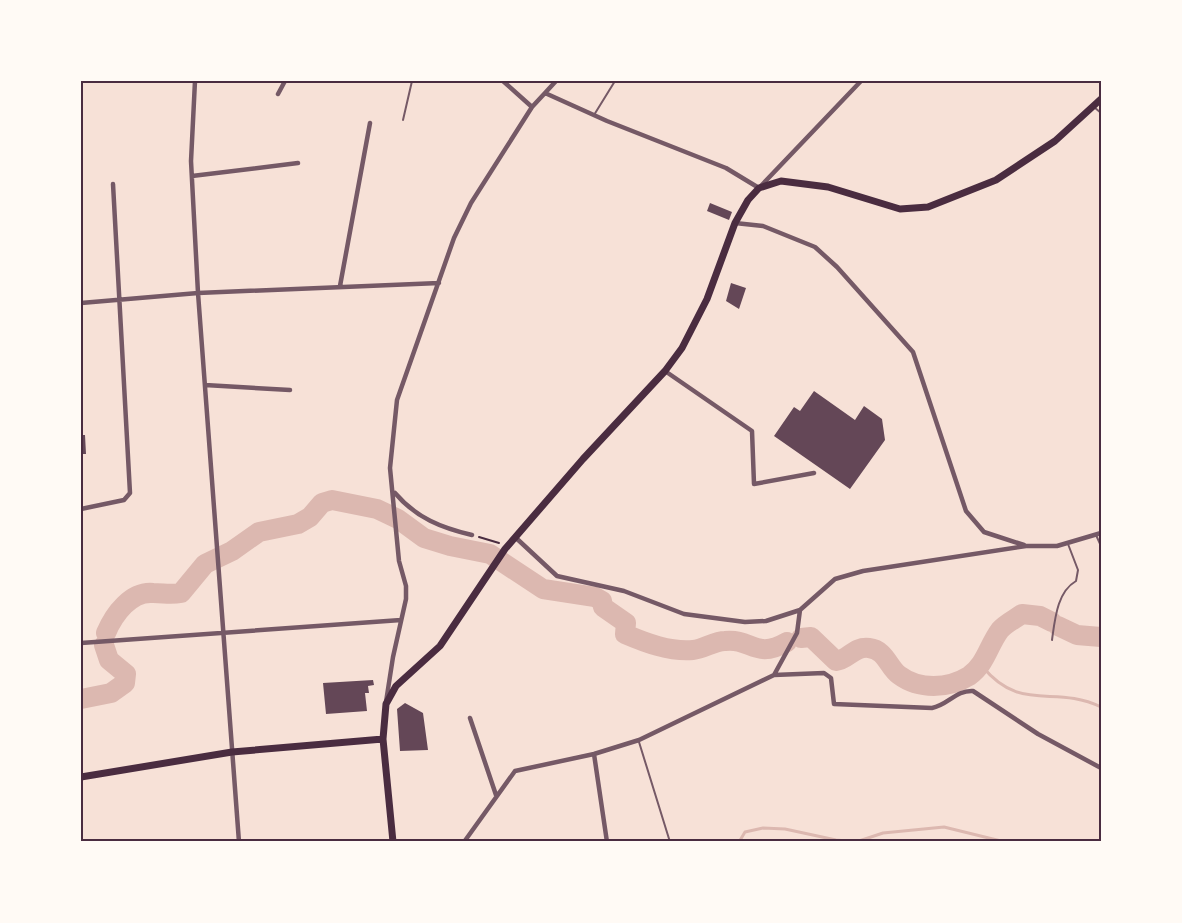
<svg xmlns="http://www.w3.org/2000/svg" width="1182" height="923" font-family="Rubik,sans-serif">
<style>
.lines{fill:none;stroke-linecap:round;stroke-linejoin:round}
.stream{stroke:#dcb8b0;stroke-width:3}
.river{stroke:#dcb8b0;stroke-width:20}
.building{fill:#644757}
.path{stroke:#4a2c40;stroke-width:2}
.service{stroke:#755966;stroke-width:2}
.minor{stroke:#755966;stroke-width:4.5}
.secondary{stroke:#4a2c40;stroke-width:7}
.neatline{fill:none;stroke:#4a2c40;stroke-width:2}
</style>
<rect width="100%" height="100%" fill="#f7e1d7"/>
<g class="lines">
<path class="stream" d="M982 666C1021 714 1054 684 1101 707
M739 842 745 832 763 828 785 829 836 840 856 842 883 833 944 827 1005 842"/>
<path class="river" d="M1058 626 1077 635 1101 637
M106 633C114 614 131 591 153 593 164 593 170 595 181 593L205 564 232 551 259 532 298 524 310 517 322 503 332 500 377 509 398 519 424 538 450 546 490 554 543 589 595 597 602 601 603 607 626 623 625 634C646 643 670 652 693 650 704 649 714 641 725 641 752 638 755 660 787 642
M801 638 811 637 836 661C848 660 854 646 869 648 886 650 888 667 899 675 919 690 948 689 969 676 986 664 988 646 1000 630 1005 624 1015 619 1022 614L1040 616 1052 622
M81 699 111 693 125 683 126 674 109 660 104 645"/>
</g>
<path class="building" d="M710 203 732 212 729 220 707 211Z
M731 283 746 288 739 309 726 301Z
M814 391 855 420 864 406 882 419 885 440 850 489 774 436 794 407 800 411Z
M81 435H85L86 454H81Z
M373 680 374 685 368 686 369 693H365L367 711 326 714 323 683Z
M405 703 423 713 428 750 400 751 397 709Z"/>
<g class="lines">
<path class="path" d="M479 537 499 543"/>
<path class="service" d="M1094 107 1101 113
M594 115 615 81
M403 120 412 81
M1096 535 1101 546
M1052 640C1055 619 1057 592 1076 581L1078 570 1068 544
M639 742 670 842"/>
<path class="minor" d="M195 81 191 161 198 293 239 842
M503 81 532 107 545 93 607 121 726 168 759 188 861 81
M545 93 556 81
M278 94 285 81
M192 176 298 163
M735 223 763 226 815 247 837 267 913 352 966 511 984 532 1024 545
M340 286 370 123
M81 303 198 293 439 283
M665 371 752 431 754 484 814 473
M205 385 290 390
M395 493C416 518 442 528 472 535
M81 509 124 500 130 493 113 184
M515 537 557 576 624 591 684 614 745 622 766 621 800 610 835 579 863 571 1026 546H1057L1101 533
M81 643 401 620
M774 675 824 673 831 678 834 704 932 708C948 705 956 690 973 691L1038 734 1101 768
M386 702 393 657 406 599V586L399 561 390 468 397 400 454 238 471 203 532 107
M470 718 496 795
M594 754 607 842
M464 842 515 771 594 754 639 740 774 675 797 633 800 610"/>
<path class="secondary" d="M81 777 232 752 383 739
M393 842 383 739 386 704 396 686 440 646 505 549 583 459 665 371 682 348 707 299 735 223 748 200 759 188 781 181 828 187 900 209 928 207 996 180 1055 141 1101 99"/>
</g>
<rect width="1182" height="923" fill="none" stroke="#fffaf5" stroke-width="165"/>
<rect x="82" y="82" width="1018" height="758" class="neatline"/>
</svg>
